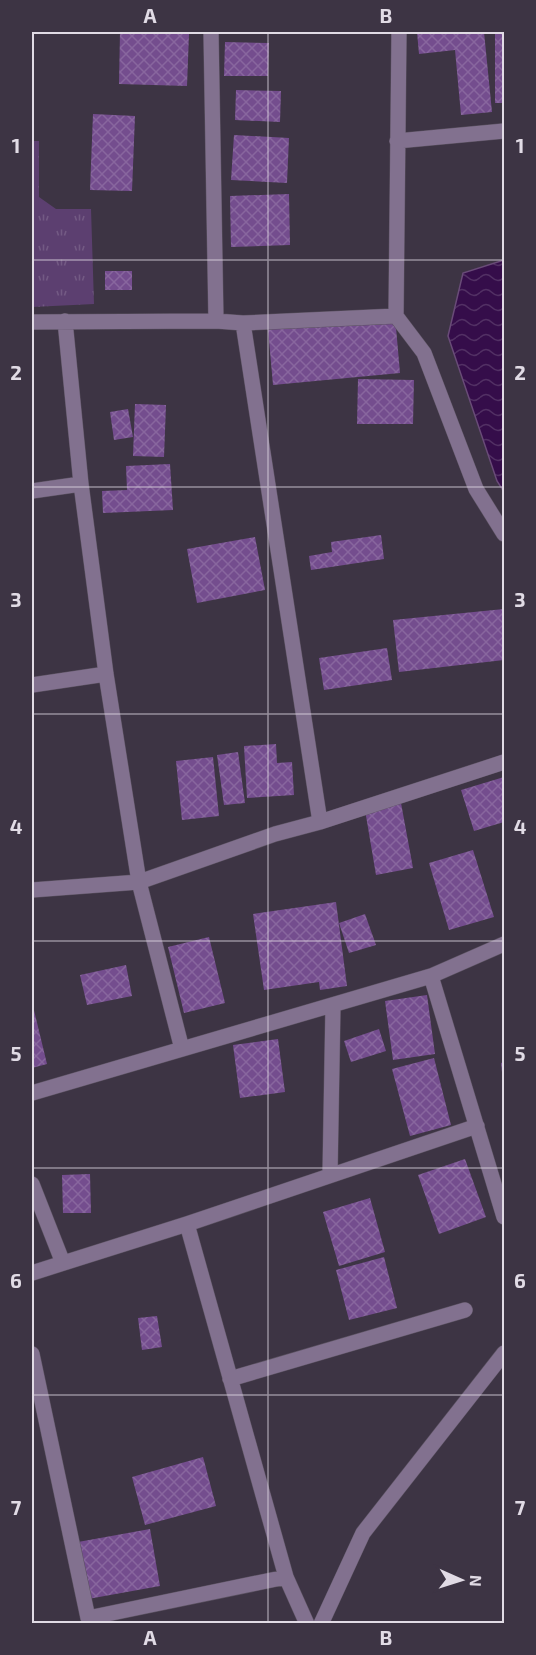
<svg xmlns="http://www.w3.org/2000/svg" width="536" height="1655" font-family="'Exo 2',sans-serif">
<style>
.grass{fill:url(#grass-tufts)}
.water{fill:url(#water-waves);stroke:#694b78;stroke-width:1.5}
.building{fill:url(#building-cross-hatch)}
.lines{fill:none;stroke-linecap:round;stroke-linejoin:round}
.minor-casing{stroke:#5b5261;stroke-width:16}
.minor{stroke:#82718f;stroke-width:15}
.grid{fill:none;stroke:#e1dbe5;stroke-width:1.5;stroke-opacity:0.55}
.neatline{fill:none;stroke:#e1dbe5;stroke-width:2}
.grid-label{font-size:20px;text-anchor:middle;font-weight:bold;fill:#e1dbe5}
</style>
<defs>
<pattern id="grass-tufts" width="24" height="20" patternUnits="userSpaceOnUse" patternTransform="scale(1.5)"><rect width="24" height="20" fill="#5c3f70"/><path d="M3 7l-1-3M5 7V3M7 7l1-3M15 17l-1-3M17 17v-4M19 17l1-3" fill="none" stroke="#735a84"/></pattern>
<pattern id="water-waves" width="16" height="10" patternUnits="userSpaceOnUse" patternTransform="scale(1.5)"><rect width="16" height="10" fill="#350d4a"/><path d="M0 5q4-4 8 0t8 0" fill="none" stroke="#523064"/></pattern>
<pattern id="building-cross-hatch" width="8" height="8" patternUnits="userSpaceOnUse" patternTransform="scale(1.5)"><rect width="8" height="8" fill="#744d8e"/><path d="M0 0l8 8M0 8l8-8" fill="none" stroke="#88669e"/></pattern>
</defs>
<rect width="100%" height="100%" fill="#3d3444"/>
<path class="grass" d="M32 141H39V197L56 209H91L94 304 32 307Z"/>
<path class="water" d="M504 260V492L497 481 448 336 463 273Z"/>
<path class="building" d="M120 32 189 34 187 86 119 84Z
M417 32H484L492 112 461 115 455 50 419 54Z
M495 32H504V103H495Z
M225 42 269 43 268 76H224Z
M236 90 281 91 280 122 235 120Z
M93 114 135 116 132 191 90 190Z
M234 135 289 138 287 183 231 180Z
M289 194 290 245 231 247 230 196Z
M105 271H132V290H105Z
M395 316 400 373 273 385 268 329Z
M358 379 414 380 413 424H357Z
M135 404 166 405 164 457 133 456Z
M128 409 133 437 114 440 110 412Z
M170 464 173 510 103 513 102 491 127 490 126 466Z
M381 535 384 559 311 570 309 556 332 552 331 542Z
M255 537 265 590 197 603 187 549Z
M504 609V660L399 672 393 620Z
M387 648 392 680 324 690 319 658Z
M276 744 277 763 292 762 294 795 247 798 244 746Z
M238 752 245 803 224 805 217 755Z
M213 757 219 816 182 820 176 761Z
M504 777V822L474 831 461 790Z
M401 803 413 868 376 875 365 810Z
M473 850 494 917 449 930 429 863Z
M336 902 347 986 320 990 319 982 264 990 253 914Z
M365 914 376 945 349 953 339 923Z
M209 937 225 1003 184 1013 168 947Z
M126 965 132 996 87 1005 80 975Z
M427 995 435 1054 393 1060 385 1001Z
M32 1002 47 1064 32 1068Z
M379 1029 386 1051 351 1062 344 1041Z
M278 1039 285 1092 240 1098 233 1045Z
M434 1058 451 1125 410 1136 392 1069Z
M504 1062V1080L503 1081 501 1063Z
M465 1159 486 1217 439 1234 418 1175Z
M90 1174 91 1213H63L62 1175Z
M370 1198 385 1252 339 1266 323 1212Z
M384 1257 397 1308 349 1320 336 1270Z
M157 1316 162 1347 142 1350 138 1318Z
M203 1457 216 1506 145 1525 132 1477Z
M150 1529 160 1586 88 1599 78 1542Z"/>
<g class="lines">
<defs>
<path id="minor" d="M211 32 216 321
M397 141 504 131
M396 316 399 32
M65 321 81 484 106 674 139 882 182 1049
M32 322 216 321 243 323 320 822
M243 323 396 316 424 353 476 489 504 534
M32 491 81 484
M32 685 106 674
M32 890 139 882 275 834 320 822 504 762
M431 976 504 944
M32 1093 431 976 504 1217
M330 1175 333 1005
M32 1184 63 1263
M187 1224 286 1577 307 1624
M32 1273 187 1224 477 1126
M32 1354 88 1618 286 1577
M230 1379 465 1310
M321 1624 363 1533 504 1353"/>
</defs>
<use href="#minor" class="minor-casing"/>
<use href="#minor" class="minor"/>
</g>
<path class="grid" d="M268 32V1624M32 260H504M32 487H504M32 714H504M32 941H504M32 1168H504M32 1395H504"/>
<rect width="536" height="1655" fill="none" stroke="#3d3444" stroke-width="66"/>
<g transform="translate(461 1580) rotate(93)" stroke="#3d3444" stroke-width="4.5" paint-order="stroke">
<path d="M0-4.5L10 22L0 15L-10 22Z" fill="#e1dbe5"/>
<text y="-9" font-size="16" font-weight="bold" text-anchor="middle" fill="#e1dbe5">N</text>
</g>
<rect x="33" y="33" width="470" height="1589" class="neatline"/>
<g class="grid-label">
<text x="150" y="23">A</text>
<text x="386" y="23">B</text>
<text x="16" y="153">1</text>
<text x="520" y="153">1</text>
<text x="16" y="380">2</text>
<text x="520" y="380">2</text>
<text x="16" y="607">3</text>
<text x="520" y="607">3</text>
<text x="16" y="834">4</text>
<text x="520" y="834">4</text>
<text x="16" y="1061">5</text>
<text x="520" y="1061">5</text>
<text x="16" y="1288">6</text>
<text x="520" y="1288">6</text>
<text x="16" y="1515">7</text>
<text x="520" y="1515">7</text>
<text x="150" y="1645">A</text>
<text x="386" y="1645">B</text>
</g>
</svg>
